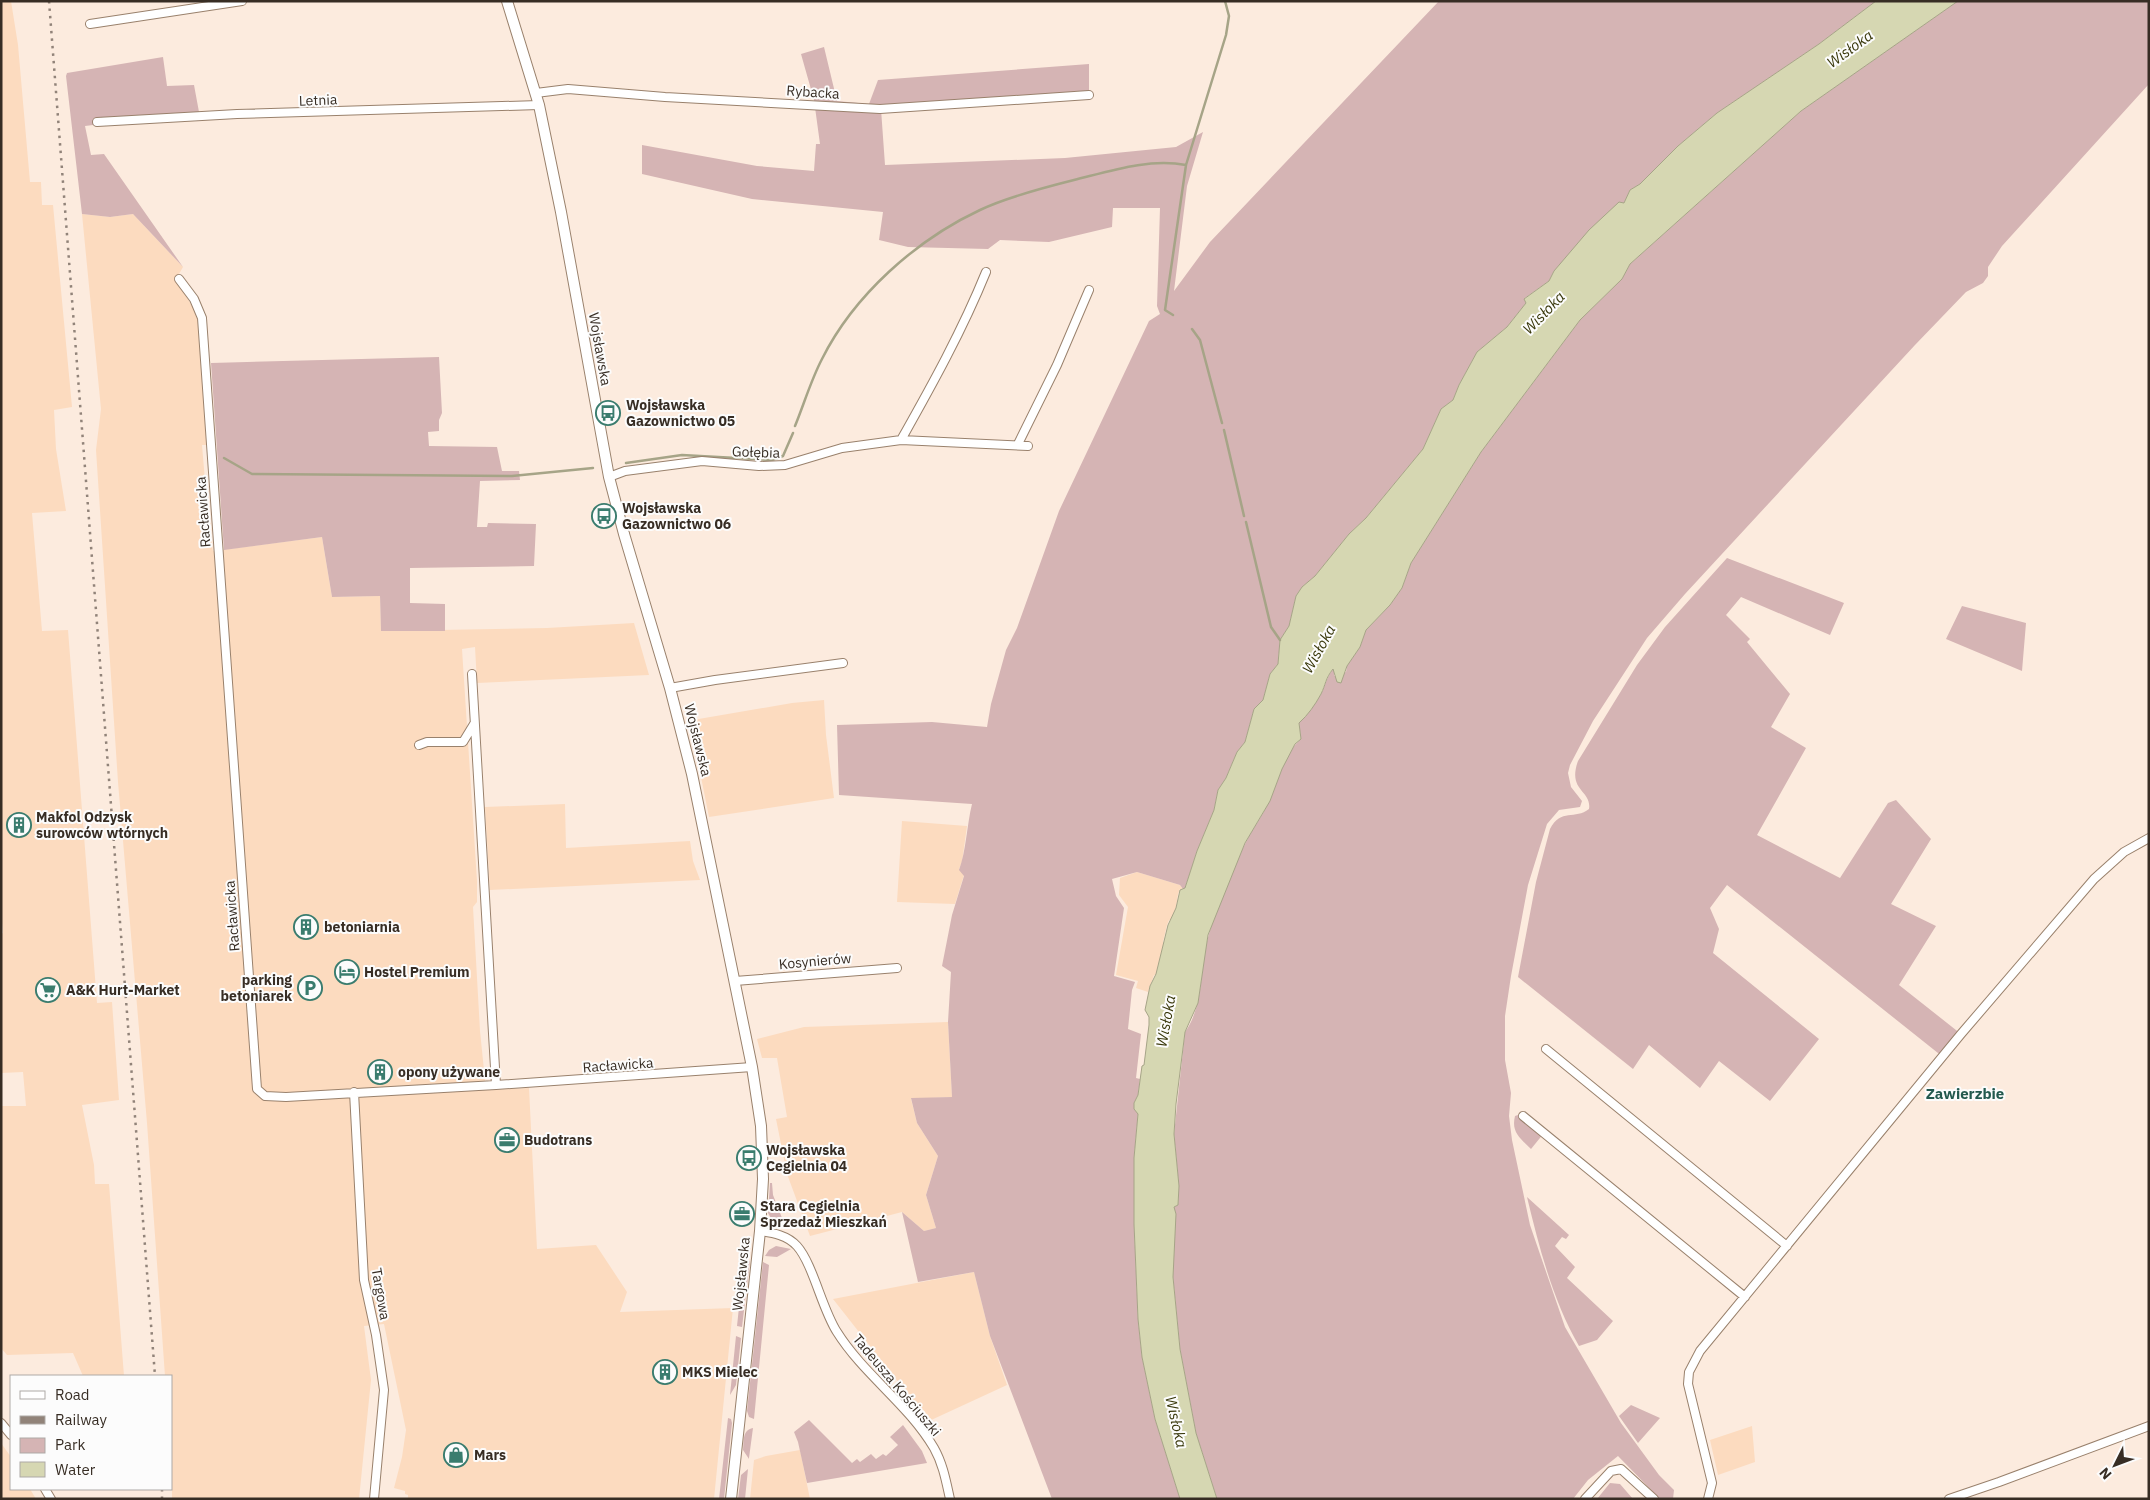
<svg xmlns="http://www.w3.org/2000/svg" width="2150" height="1500" font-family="'IBM Plex Sans',sans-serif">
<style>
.built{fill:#fcdbbf}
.green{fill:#d5b4b4}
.water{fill:#d6d7b2;stroke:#a6a487}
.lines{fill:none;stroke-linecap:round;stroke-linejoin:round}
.stream{stroke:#a6a487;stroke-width:2.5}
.minor-casing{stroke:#99816c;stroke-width:10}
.tertiary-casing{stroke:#99816c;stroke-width:12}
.minor{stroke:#fff;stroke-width:8}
.tertiary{stroke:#fff;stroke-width:10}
.rail{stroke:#918379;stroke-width:2.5;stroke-dasharray:2.5 5;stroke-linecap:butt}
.labels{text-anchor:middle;stroke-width:4;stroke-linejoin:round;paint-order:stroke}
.street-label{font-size:14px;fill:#372d24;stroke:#fcfcfc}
.poi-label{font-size:14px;font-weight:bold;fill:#372d24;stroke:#fcfcfc;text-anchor:start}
.water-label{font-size:15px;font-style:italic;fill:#39380b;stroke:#fcfcfc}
.neighbourhood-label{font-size:15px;font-weight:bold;fill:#23594e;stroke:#fcfcfc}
</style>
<rect width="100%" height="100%" fill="#fcebde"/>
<path class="built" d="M1 1H11L18 45 30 182H41L42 205H53L72 407 54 410 56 449 66 511 32 513 42 631 68 630 97 1003 112 1002 119 1100 82 1105 94 1165 95 1184H109L124 1376H83L73 1353 7 1355 1 1348V1106H26L23 1072 1 1073V934L3 933 1 914Z
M82 214 110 217 133 214 183 267 179 274V284L198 316 207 445H202L209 528 213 551 322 537 332 597 380 596 381 631 547 628 634 623 649 675 477 683 475 647 462 649 477 881V902L473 907 480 1031 486 1090 529 1088 537 1249 596 1245 627 1292 620 1312 733 1308 714 1499H408V1495L405 1494V1491L394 1488 402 1457 406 1430 384 1324 364 1326 371 1380 359 1499H172L171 1376H165L147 1123 118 782 96 450 101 409Z
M824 700 826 735 834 798 709 817 700 772 687 721 792 703Z
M565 804 566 848 690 841 693 861 700 880 490 890 485 807Z
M902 821 967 826 962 862 959 869 964 875 955 904 897 902Z
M1137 872 1180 885 1183 889H1180L1178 894 1176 908 1172 920H1169L1167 925 1163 942 1165 943 1156 975H1154L1148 992 1136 988 1138 981 1116 975 1128 907 1119 895 1120 878Z
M948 1022 952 1097 911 1099 917 1123 938 1156 926 1195 936 1228 924 1231 902 1212 810 1236 787 1174 776 1119 787 1117 777 1058H762L757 1039 804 1027Z
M974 1272 990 1336 1007 1385 929 1421 833 1299Z
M1752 1426 1755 1462 1718 1475 1710 1440Z
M1 1443 11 1457V1489H30L36 1499H1Z
M800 1450 810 1499H750L754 1460 766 1456Z"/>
<path class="green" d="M1439 1H1876L1819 44 1717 113 1678 146 1640 184 1630 190 1624 203 1554 271 1549 281 1525 298 1526 303 1507 327 1477 352 1459 385 1453 400 1441 409 1423 449 1366 518 1349 534 1315 576 1302 587 1296 596 1289 626 1280 640 1278 664 1270 674 1263 700 1254 709 1245 742 1237 752 1226 778 1218 790 1214 810 1197 851 1185 888 1183 889 1180 885 1137 872 1112 879 1116 896 1124 908 1114 976 1135 982 1132 990 1128 1029 1141 1034 1136 1078 1140 1079 1138 1095 1134 1103 1138 1114 1134 1158V1224L1138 1319 1142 1357 1155 1419 1180 1499H1052L990 1336 974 1272 918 1282 902 1212 924 1231 936 1228 926 1195 938 1156 917 1123 911 1098 952 1097 948 1022 951 972 942 966 952 915 964 876 959 870C966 852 967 824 972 804L839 795 837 725 932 722 987 727 991 704 1006 650 1017 628 1059 511 1149 321 1160 314 1157 306 1160 208H1113L1112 227 1049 242 1000 240 988 249 908 247 879 240 883 212 752 199 642 174V145L757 166 814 171 816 144H820L814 100 801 54 824 47 837 101 869 104 878 80 1089 64V95L881 109 885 165 1065 158 1176 147 1203 132 1187 186 1174 291 1210 242Z
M1958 1H2149V84L2002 246 1988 267V276L1983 283 1966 292 1915 345 1685 594 1647 638 1593 721 1570 765 1568 773 1571 787 1582 801 1580 807 1559 810 1547 824 1528 885 1511 976 1505 1016V1060L1511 1093 1509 1116 1512 1140 1530 1225 1565 1327 1621 1423 1659 1475 1674 1490 1673 1499 1659 1498 1618 1456 1588 1480 1573 1499H1217L1196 1433 1180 1349 1173 1277 1174 1207 1178 1205 1179 1186 1174 1134 1185 1032C1205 1004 1199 966 1209 934 1218 903 1231 871 1246 842 1253 828 1264 814 1270 799 1279 780 1284 753 1301 739L1299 723C1308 715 1315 704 1321 694 1326 684 1326 678 1334 668V676L1346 672 1347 666 1360 647 1366 630 1390 605 1402 588 1411 563 1481 452 1580 320 1622 279 1630 264 1801 111Z
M163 57 167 86 194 85 199 112 85 126 91 155 104 154 183 267 133 214 110 217 82 214 66 76 67 73Z
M439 357 442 413 439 420V431L428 432 429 446 497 447 502 471H519L520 480 480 481 477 527H487L488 523 536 524 534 566 410 568V603L445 604V631H381L380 596 332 597 322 537 224 550 211 363Z
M1727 558 1844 603 1830 635 1741 597 1726 615 1750 639 1747 642 1790 694 1771 727 1806 748 1757 835 1840 878 1888 803 1896 800 1931 839 1891 904 1936 926 1899 985 1961 1034 1943 1057 1727 885 1710 908 1719 929 1713 953 1819 1039 1770 1101 1719 1061 1700 1088 1649 1045 1633 1069 1518 977 1536 882 1550 829C1561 808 1575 820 1589 809 1592 790 1567 791 1578 761L1637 665 1665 627Z
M1962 606 2026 623 2022 671 1946 639Z
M1518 1115 1544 1133 1531 1149C1520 1138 1511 1132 1515 1116Z
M770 1183H772L773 1195 782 1218 778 1222 772 1220 768 1213Z
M1527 1197 1569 1235 1566 1239 1562 1237 1555 1246 1575 1267 1567 1278 1613 1321 1597 1340 1579 1346C1553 1301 1539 1247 1527 1197Z
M776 1246 791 1249 777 1257 765 1256 769 1250Z
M744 1260 750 1261 742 1327 737 1326Z
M763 1262 769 1265 754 1419 749 1417 747 1411Z
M736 1336 741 1338 736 1385 730 1395Z
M1631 1405 1660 1418 1638 1443 1619 1416Z
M728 1418 731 1419 732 1423 724 1499H719Z
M809 1420 852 1463 857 1459 860 1462 871 1454 876 1459 883 1454 886 1456 898 1445 890 1437 903 1425 922 1451 927 1463 807 1483 798 1442 794 1432Z
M753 1428 749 1458V1459L743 1450C744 1441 742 1430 753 1428Z
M748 1469 745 1499H738L741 1475Z
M1610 1483 1620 1484 1633 1499H1597Z"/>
<path class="water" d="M1876 1H1958L1801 111 1630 264 1622 279 1580 320 1481 452 1411 563 1402 588 1390 605 1366 630 1360 647 1347 666 1341 683 1337 682 1333 669C1325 679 1326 684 1321 694 1315 705 1308 715 1299 723L1301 739 1295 744 1282 769 1270 801 1245 843 1208 935 1198 1003 1185 1032 1176 1104 1174 1134 1179 1186 1178 1205 1174 1207 1176 1214 1173 1277 1180 1349 1196 1433 1217 1499H1180L1155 1419 1142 1357 1138 1319 1134 1224V1158L1138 1114 1134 1109V1103L1138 1095 1142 1066 1144 1065 1149 1025V1017L1145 1010 1150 986 1156 974 1168 925 1176 908 1180 890 1185 888 1197 851 1214 810 1218 790 1226 778 1237 752 1245 742 1254 709 1263 700 1270 674 1278 664 1280 640 1289 626 1296 596 1302 587 1315 576 1349 534 1366 518 1423 449 1441 409 1453 400 1459 385 1477 352 1507 327 1526 303 1524 299 1549 281 1554 271 1589 230 1619 202 1624 203 1630 190 1640 184 1678 146 1717 113 1819 44Z"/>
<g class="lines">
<path class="stream" d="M1173 315 1165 310 1186 165 1226 35 1229 16 1225 1
M1192 329 1200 340 1222 423
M795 426C804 404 811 380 822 359 854 295 916 240 980 210 1005 198 1046 187 1074 180 1110 171 1149 158 1186 165
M1224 430 1244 516
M224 458 252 474 512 476 593 468
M626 463 682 455 772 460 783 456 793 433
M1246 522 1271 627 1280 640"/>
<defs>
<path id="minor" d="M90 24 242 1
M536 93 568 89 665 97 880 109 1089 95
M97 122 237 114 539 105
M179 279 194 299 202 318 257 1089 265 1096 286 1097 496 1085 752 1067
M901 440C932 385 962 331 986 272
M1018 444 1057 365 1089 290
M609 477 625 471 702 461 759 466 785 465 842 448 901 440 1028 446
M472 674 496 1085
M670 688 715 680 843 663
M419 745 427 742H463L474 724
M735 981 897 968
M1546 1049 1787 1246
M354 1092 364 1280 376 1335 384 1390 374 1499
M1523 1116 1745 1297
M760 1231C773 1233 787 1235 797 1246 813 1264 822 1309 837 1332 864 1375 908 1404 934 1448 943 1464 946 1481 950 1499
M1 1423 11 1435
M45 1489 51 1499
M1585 1499 1611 1471 1621 1469 1654 1499
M1708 1499 1712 1483 1688 1384 1689 1372 1700 1351 1961 1034 2094 879 2124 852 2149 838
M1949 1499 1999 1482 2149 1426"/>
<path id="tertiary" d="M507 1 539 105 561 212 609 477 624 534 670 688 692 774 752 1067 761 1126 763 1179 760 1231 731 1499"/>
</defs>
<use href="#minor" class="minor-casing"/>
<use href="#tertiary" class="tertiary-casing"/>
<use href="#minor" class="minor"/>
<use href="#tertiary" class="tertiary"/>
<path class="rail" d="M49 1 155 1376
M162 1489V1499"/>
</g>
<defs>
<symbol id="bus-ring" viewBox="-11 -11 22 22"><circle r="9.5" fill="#fcfcfc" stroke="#3a7c6e" stroke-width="1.5"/><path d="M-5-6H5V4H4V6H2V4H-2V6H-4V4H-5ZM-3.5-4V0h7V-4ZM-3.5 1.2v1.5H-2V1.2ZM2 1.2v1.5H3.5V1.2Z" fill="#3a7c6e"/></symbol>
<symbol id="building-ring" viewBox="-11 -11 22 22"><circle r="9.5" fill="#fcfcfc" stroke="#3a7c6e" stroke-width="1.5"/><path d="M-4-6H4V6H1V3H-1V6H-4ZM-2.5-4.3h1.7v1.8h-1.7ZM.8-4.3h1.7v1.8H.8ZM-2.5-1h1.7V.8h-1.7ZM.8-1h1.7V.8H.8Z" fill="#3a7c6e"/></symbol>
<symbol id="hotel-ring" viewBox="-11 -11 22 22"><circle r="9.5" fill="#fcfcfc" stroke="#3a7c6e" stroke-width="1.5"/><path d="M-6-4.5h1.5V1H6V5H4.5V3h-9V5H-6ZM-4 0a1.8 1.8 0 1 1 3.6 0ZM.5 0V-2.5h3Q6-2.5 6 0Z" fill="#3a7c6e"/></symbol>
<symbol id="parking-ring" viewBox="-11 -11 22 22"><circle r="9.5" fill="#fcfcfc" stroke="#3a7c6e" stroke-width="1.5"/><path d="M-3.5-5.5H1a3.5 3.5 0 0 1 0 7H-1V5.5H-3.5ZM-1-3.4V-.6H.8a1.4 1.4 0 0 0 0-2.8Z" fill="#3a7c6e"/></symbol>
<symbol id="supermarket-ring" viewBox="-11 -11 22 22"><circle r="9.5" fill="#fcfcfc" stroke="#3a7c6e" stroke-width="1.5"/><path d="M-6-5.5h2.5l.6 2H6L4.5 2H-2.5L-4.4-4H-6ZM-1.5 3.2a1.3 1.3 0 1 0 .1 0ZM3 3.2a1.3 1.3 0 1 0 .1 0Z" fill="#3a7c6e"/></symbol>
<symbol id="office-ring" viewBox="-11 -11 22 22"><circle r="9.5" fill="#fcfcfc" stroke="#3a7c6e" stroke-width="1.5"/><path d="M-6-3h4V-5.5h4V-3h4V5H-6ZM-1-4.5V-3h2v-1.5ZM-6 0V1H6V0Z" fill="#3a7c6e"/></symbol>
<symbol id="shop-ring" viewBox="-11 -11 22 22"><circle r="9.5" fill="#fcfcfc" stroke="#3a7c6e" stroke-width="1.5"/><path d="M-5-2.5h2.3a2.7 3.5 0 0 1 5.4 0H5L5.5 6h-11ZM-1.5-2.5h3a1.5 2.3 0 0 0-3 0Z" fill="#3a7c6e"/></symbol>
</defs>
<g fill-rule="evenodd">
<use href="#bus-ring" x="594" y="399" width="28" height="28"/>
<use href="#bus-ring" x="590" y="502" width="28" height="28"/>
<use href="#building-ring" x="5" y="811" width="28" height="28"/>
<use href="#building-ring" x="292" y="913" width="28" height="28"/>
<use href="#hotel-ring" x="333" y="958" width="28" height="28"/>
<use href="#parking-ring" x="296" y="974" width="28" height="28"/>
<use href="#supermarket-ring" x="34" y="976" width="28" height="28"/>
<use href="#building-ring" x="366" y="1058" width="28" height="28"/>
<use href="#office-ring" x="493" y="1126" width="28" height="28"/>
<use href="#bus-ring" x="735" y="1144" width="28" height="28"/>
<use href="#office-ring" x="728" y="1200" width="28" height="28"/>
<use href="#building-ring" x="651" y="1358" width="28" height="28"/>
<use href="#shop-ring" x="442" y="1441" width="28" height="28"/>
</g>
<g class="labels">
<g class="street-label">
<text transform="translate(813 92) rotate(4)" y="5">Rybacka</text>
<text transform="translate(318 100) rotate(-2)" y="5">Letnia</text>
<text transform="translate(600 349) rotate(80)" y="5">Wojsławska</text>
<text transform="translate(756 452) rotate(2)" y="5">Gołębia</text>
<text transform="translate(203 512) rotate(-94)" y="5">Racławicka</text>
<text transform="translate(698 740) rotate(76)" y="5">Wojsławska</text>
<text transform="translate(232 916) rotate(-94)" y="5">Racławicka</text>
<text transform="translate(815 961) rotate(-5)" y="5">Kosynierów</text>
<text transform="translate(618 1065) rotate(-4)" y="5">Racławicka</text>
<text transform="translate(741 1274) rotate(-84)" y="5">Wojsławska</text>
<text transform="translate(381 1294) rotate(80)" y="5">Targowa</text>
<text transform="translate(897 1385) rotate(50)" y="5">Tadeusza Kościuszki</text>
</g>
<g class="poi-label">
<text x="626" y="410">Wojsławska<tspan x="626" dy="16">Gazownictwo 05</tspan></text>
<text x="622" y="513">Wojsławska<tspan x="622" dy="16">Gazownictwo 06</tspan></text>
<text x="36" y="822">Makfol Odzysk<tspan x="36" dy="16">surowców wtórnych</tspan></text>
<text x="324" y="932">betoniarnia</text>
<text x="364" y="977">Hostel Premium</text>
<text x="292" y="985" text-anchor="end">parking<tspan x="292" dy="16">betoniarek</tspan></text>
<text x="66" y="995">A&amp;K Hurt-Market</text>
<text x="398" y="1077">opony używane</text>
<text x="524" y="1145">Budotrans</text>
<text x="766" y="1155">Wojsławska<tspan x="766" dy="16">Cegielnia 04</tspan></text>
<text x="760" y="1211">Stara Cegielnia<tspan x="760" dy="16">Sprzedaż Mieszkań</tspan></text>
<text x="682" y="1377">MKS Mielec</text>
<text x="474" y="1460">Mars</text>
</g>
<g class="water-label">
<text transform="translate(1850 49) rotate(-36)" y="5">Wisłoka</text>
<text transform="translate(1544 313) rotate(-46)" y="5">Wisłoka</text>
<text transform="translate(1319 649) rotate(-61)" y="5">Wisłoka</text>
<text transform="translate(1166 1021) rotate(-80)" y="5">Wisłoka</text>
<text transform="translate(1176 1422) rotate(77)" y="5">Wisłoka</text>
</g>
<g class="neighbourhood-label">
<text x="1965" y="1099">Zawierzbie</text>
</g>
</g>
<rect width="2150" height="1500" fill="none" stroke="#372d24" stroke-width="5"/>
<rect x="10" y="1375" width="162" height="115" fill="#fcfcfc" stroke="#ada9a6"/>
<rect x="20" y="1391" width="25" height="8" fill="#ffffff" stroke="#ada9a6"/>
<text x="55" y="1400" font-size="15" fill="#372d24">Road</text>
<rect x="20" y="1416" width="25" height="8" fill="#918379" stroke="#ada9a6"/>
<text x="55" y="1425" font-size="15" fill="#372d24">Railway</text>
<rect x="20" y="1438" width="25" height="15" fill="#d5b4b4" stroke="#ada9a6"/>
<text x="55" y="1450" font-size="15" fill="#372d24">Park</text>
<rect x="20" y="1462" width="25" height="15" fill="#d6d7b2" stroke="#ada9a6"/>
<text x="55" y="1475" font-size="15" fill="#372d24">Water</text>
<g transform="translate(2115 1465) rotate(228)" stroke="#fcfcfc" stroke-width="4" paint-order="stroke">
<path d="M0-4L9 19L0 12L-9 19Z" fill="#372d24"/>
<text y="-8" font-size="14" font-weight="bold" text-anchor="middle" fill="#372d24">N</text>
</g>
</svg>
